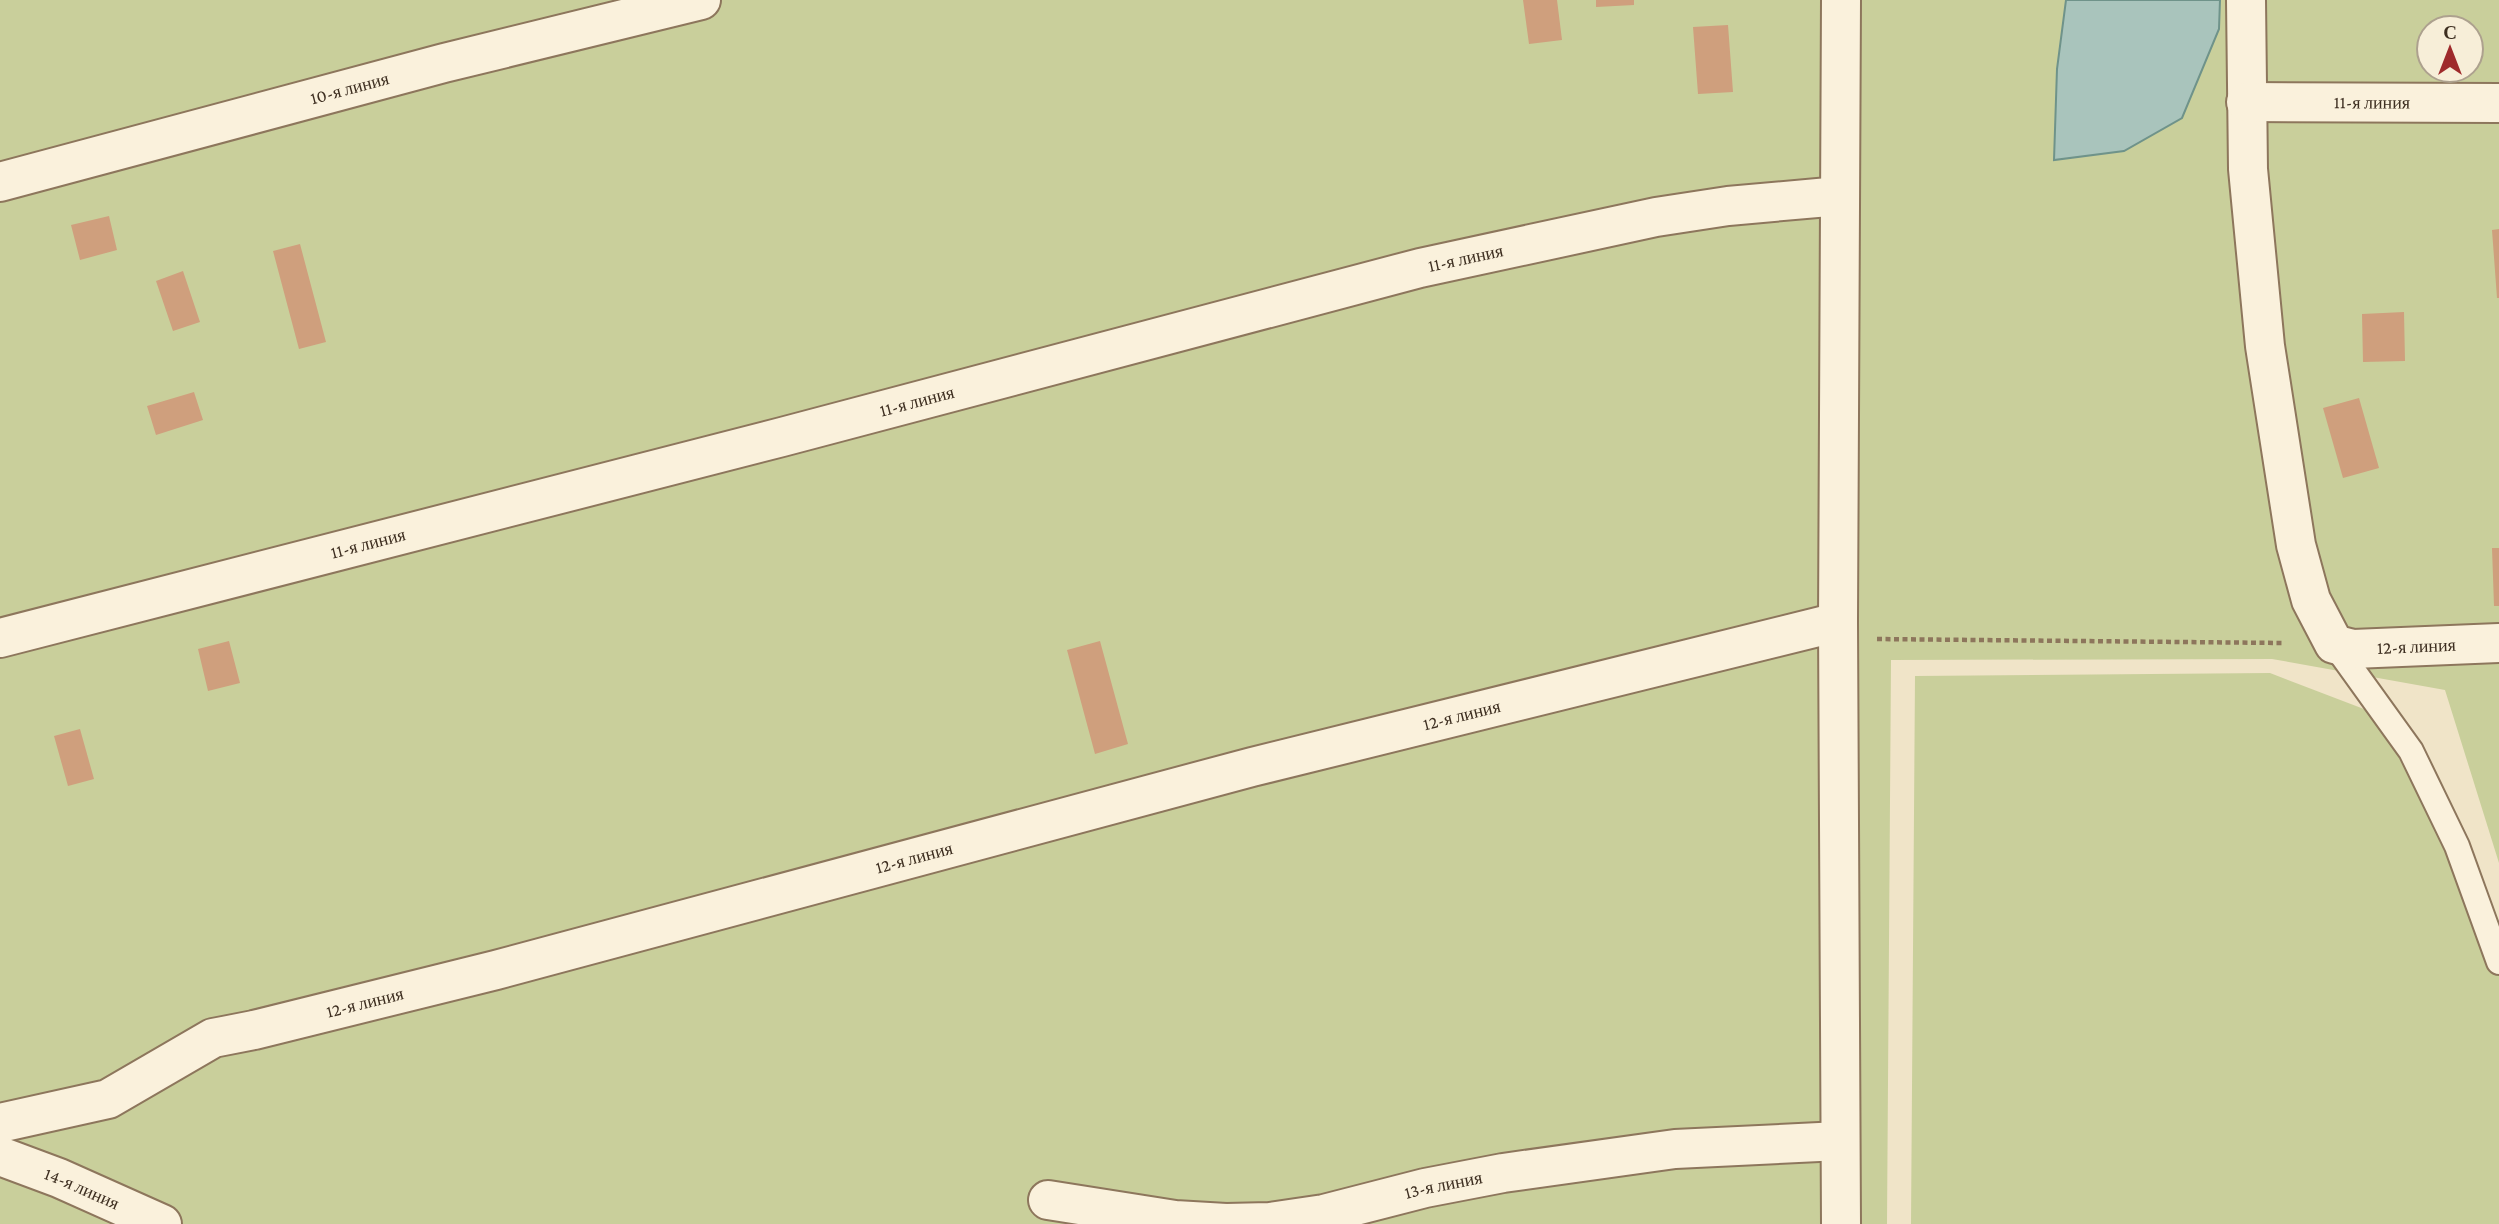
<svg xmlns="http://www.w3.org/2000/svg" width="2499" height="1224" font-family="'Crimson Pro',serif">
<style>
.green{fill:#c9cf9b;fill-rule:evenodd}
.water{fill:#a9c4bc;stroke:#6f938a;stroke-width:2}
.building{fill:#cf9f7d}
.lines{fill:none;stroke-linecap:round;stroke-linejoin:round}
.lane-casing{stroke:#8d765c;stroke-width:28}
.street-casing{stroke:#8d765c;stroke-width:42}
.path{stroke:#8d765c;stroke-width:4.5;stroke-dasharray:5 3.5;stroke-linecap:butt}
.lane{stroke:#faf1dc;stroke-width:24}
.street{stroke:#faf1dc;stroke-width:38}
.labels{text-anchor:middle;stroke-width:5;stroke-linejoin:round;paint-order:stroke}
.street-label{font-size:18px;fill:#3d2e20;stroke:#f7eed8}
</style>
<rect width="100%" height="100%" fill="#f0e4c8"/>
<path class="green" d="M0 0H2499V863L2445 690 2272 659 1891 660 1887 1224H0ZM2429 28H2471V70H2429Z
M2270 673 2377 714 2478 915 2499 962V1224H1911L1915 676Z"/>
<path class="water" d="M2066 0H2220L2219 29 2182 118 2124 151 2054 160 2057 69Z"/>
<path class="building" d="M1523 0H1557L1562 40 1529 44Z
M1596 0H1634V5L1596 7Z
M1728 25 1733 92 1698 94 1693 27Z
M109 216 117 250 80 260 71 225Z
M2499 229V298H2497L2492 230Z
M300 244 326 342 299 349 273 251Z
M183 271 200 322 173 331 156 281Z
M2404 312 2405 361 2363 362 2362 314Z
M194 392 203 420 156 435 147 406Z
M2359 398 2379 468 2343 478 2323 408Z
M2492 548H2499V606H2494Z
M229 641 240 683 208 691 198 649Z
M1100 641 1128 744 1095 754 1067 650Z
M80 729 94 779 68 786 54 736Z"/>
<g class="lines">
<defs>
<path id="lane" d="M2334 644 2411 751 2457 846 2499 962"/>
<g id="street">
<path id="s1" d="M2246 0 2248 169 2265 346 2296 545 2311 600 2334 644 2353 649 2499 643"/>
<path id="s2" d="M2246 102 2499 103"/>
<path id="s3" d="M0 182 444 63 701 0"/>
<path id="s4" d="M0 638 782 437 1420 268 1656 217 1728 206 1840 196"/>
<path id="s5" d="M0 1123 108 1099 213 1038 254 1030 496 970 1252 767 1838 622"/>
<path id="s6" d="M0 1156 59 1178 162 1224"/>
<path id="s7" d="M1048 1200 1175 1220 1226 1223 1270 1222 1324 1214 1425 1188 1503 1173 1675 1149 1840 1141"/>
<path d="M1841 1224 1838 622 1841 0"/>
</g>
</defs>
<use href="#lane" class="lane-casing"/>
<use href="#street" class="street-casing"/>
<path class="path" d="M1877 639 2285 643"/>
<use href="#lane" class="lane"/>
<use href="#street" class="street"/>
</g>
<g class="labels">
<g class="street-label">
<text dy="6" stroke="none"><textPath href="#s3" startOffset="362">10-я линия</textPath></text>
<text dy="6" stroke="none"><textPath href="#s2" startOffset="126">11-я линия</textPath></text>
<text dy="6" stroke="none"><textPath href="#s4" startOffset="1514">11-я линия</textPath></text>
<text dy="6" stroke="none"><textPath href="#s4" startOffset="947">11-я линия</textPath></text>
<text dy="6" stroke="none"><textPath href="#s4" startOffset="380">11-я линия</textPath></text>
<text dy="6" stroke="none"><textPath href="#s1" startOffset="738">12-я линия</textPath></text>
<text dy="6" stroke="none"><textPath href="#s5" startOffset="1522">12-я линия</textPath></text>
<text dy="6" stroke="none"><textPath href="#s5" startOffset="956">12-я линия</textPath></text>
<text dy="6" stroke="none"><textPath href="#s5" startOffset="388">12-я линия</textPath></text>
<text dy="6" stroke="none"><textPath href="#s7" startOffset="401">13-я линия</textPath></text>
<text dy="6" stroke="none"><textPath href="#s6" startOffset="88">14-я линия</textPath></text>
</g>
</g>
<g transform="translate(2450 49)"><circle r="33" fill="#f7eed8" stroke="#ada18e" stroke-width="2"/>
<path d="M0-5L12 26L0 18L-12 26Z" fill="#9e2a2b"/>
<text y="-10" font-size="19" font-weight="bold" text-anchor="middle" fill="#3d2e20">С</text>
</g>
</svg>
